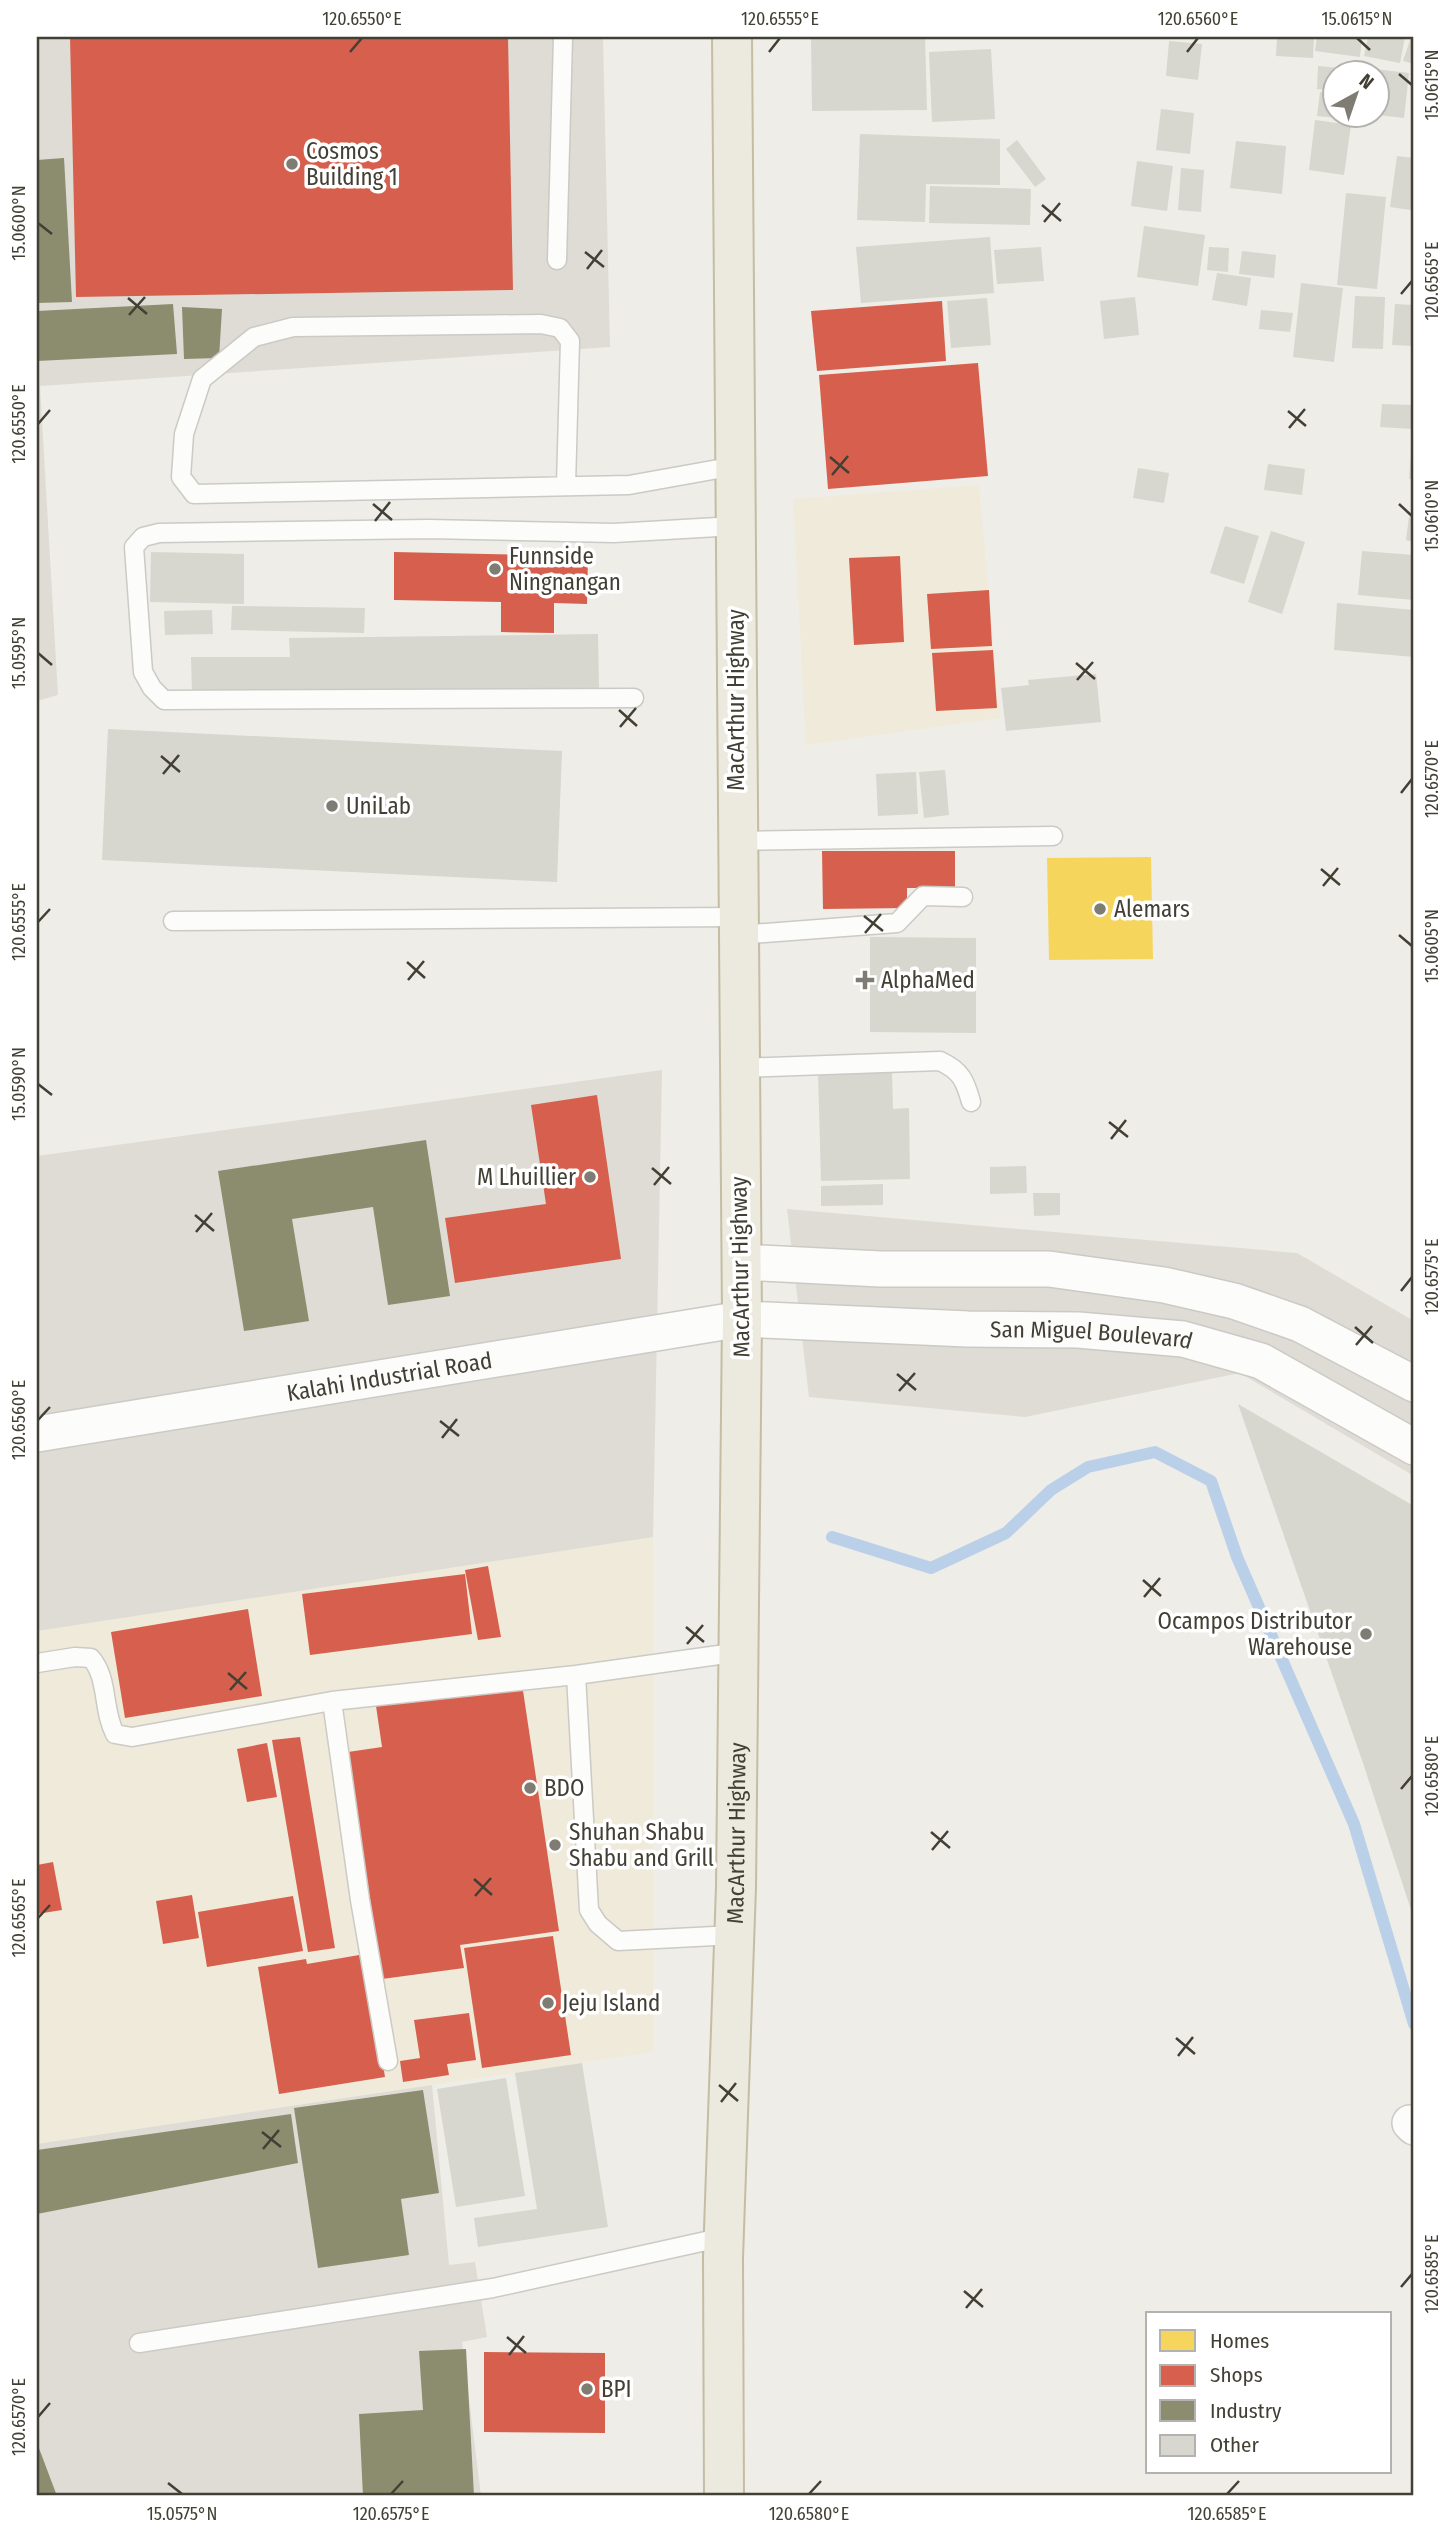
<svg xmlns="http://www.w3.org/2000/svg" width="1451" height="2533" font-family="'Fira Sans Condensed',sans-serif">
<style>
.commercial{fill:#f0eada}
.industrial{fill:#dedcd5}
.homes{fill:#f6d55c}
.shops{fill:#d6604d}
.industry{fill:#8c8c6e}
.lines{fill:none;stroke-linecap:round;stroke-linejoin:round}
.stream{stroke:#bad0e9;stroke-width:12}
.building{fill:#d7d6cf}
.service-casing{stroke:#cccac5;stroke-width:21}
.minor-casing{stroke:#cccac5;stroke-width:38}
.trunk-casing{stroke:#c4bda4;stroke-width:42}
.service{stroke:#fcfcfb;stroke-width:18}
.minor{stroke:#fcfcfb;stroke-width:35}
.trunk{stroke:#eceade;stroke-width:38}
.ticks{fill:none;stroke:#423f34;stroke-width:2.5}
.poi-dot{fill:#7e7c73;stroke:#fff;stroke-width:2.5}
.labels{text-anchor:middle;stroke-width:7;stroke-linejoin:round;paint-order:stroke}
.poi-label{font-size:23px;fill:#423f34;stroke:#fff;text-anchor:start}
.street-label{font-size:23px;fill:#423f34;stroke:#fff}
.neatline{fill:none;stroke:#423f34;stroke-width:2.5}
.ticks-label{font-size:18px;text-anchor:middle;fill:#423f34}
</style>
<rect width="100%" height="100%" fill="#eeede7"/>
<path class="commercial" d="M979 485 1000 718 806 745 793 499Z
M653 1537V2052L37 2144V1631Z"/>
<path class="industrial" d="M37 37H603L610 347 40 386 58 695 37 701Z
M662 1070 653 1537 37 1631V1156Z
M787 1209 1297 1253 1414 1321V1476L1240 1373 1025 1417 809 1397Z
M432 2085 449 2265 475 2262 487 2337 462 2342 481 2496H37V2144Z"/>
<path class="homes" d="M1151 857 1153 959 1049 960 1047 858Z"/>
<path class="shops" d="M70 37H508L513 290 76 297Z
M942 301 946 361 817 371 811 311Z
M978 363 988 476 828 489 819 375Z
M394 552 588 556 587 604 554 603V633L501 632V602L394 600Z
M900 556 904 642 854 645 849 558Z
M989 590 992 646 931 649 927 594Z
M993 650 997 708 936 711 932 653Z
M822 851H955V888H907V908L823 909Z
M597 1095 621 1259 455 1283 445 1218 546 1204 531 1105Z
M488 1566 501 1637 478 1640 465 1570Z
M465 1574 472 1634 310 1655 302 1594Z
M248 1609 262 1696 125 1718 111 1632Z
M522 1684 559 1931 460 1945 464 1968 382 1979 348 1752 382 1747 376 1706Z
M300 1737 335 1948 308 1952 272 1740Z
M267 1743 277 1797 247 1802 237 1749Z
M53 1862 62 1910 37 1914V1865Z
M192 1895 199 1938 163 1944 156 1901Z
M293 1896 303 1951 207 1967 198 1912Z
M553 1936 571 2055 482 2068 464 1948Z
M365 1954 385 2077 279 2094 258 1967 306 1959 307 1964Z
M469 2013 476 2060 447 2064 449 2075 403 2082 400 2061 420 2058 414 2020Z
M484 2352 605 2353V2433L484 2432Z"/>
<path class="industry" d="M64 158 72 302 37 303V160Z
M173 304 177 354 37 361V311Z
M182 307 222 309 219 358 184 359Z
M426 1140 450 1296 388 1305 373 1207 292 1219 309 1321 244 1331 218 1171Z
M423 2090 439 2193 401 2199 409 2255 318 2268 294 2108Z
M291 2114 298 2163 37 2214V2150Z
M466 2349 474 2496H363L359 2414 423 2410 419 2351Z
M37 2443 57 2496H37Z"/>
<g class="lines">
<path class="stream" d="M832 1537 931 1568 1006 1533 1051 1490 1088 1467 1155 1452 1211 1481 1237 1557 1354 1824 1414 2024"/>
</g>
<path class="building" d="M811 37H925L927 110 812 111Z
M1277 37H1314L1313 58 1276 56Z
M1317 37H1362L1360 57 1315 51Z
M1368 37H1405L1400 63 1364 56Z
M1411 37H1414V64L1403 61Z
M1169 41 1202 44 1198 80 1166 76Z
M991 49 995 119 932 122 929 52Z
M1318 66 1360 70V74H1336V91L1317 89Z
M1367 68 1409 73 1404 118 1378 115V74H1366Z
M1320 92 1336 93V116H1357V120L1317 116Z
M1161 109 1194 113 1190 154 1156 150Z
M1315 120 1351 125 1344 175 1309 170Z
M860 134 1000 139V185L926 184 925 222 857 220Z
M1017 140 1046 179 1035 187 1006 149Z
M1236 141 1286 146 1282 194 1230 188Z
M1397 156 1414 158 1411 210 1390 207Z
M1137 161 1173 166 1167 211 1131 206Z
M1181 168 1204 170 1201 212 1178 210Z
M930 186 1031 189 1030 225 929 223Z
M1346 193 1386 197 1377 289 1337 285Z
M1144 226 1205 235 1198 286 1137 277Z
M990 237 994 293 861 303 856 247Z
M1041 247 1044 281 997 284 994 250Z
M1209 247 1229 248 1228 272 1207 270Z
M1242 251 1276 255 1274 278 1239 274Z
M1217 273 1251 278 1247 306 1212 300Z
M1301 283 1343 288 1334 362 1293 357Z
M1355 296 1385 297 1383 349 1352 348Z
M1135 297 1139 335 1104 339 1100 301Z
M987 298 991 345 951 348 947 301Z
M1395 304 1414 305V346L1392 345Z
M1261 310 1293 313 1290 332 1259 329Z
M1382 404 1414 405V429L1380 427Z
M1411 453 1414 454V479H1409Z
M1268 464 1305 469 1302 495 1264 490Z
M1138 468 1169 473 1164 503 1133 498Z
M1409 517 1414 518V542L1406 540Z
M1225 526 1259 536 1244 584 1210 573Z
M1271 531 1305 542 1282 614 1248 602Z
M1362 551 1414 555V600L1358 595Z
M151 552 244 554V604L150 602Z
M1337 603 1414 610V657L1334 650Z
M232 606 365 608 364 633 231 630Z
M212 610 213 634 165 635 164 611Z
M598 634 599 688 192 692 191 657H290L289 638Z
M1096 674 1101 722 1006 731 1001 688 1029 685 1028 680Z
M108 729 562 751 557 882 102 860Z
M945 770 949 815 924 818 919 772Z
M916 772 918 814 878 816 876 774Z
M870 937 976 938V1033L870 1032Z
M892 1070 893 1109 909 1108 910 1179 821 1181 818 1072Z
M1026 1166 1027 1193 990 1194V1167Z
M883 1184V1205L821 1206V1186Z
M1033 1193H1060V1215L1034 1216Z
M1238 1404 1414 1506V1919L1363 1763Z
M582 2063 608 2227 478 2247 474 2218 537 2209 515 2073Z
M506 2078 525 2196 456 2207 437 2089Z"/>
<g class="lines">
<defs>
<path id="service" d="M557 260 563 37
M566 485 570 341 560 328 541 324 293 327 254 337 202 379 184 434 181 477 194 494 629 485 735 466
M634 698 164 700 152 688 143 672 134 547 143 537 159 533 428 529 614 533 735 526
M737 841 1053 836
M173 921 737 917
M738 935 897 923 923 896 963 897
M739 1068 940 1061C961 1071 965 1080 971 1102
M37 1663 75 1657 91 1658C109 1679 102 1709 115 1734L132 1737 332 1701 576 1675 740 1652
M576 1675 589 1910 598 1924 618 1941 734 1935
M332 1701 360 1900 388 2061
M139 2343 493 2288 724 2237"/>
<g id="minor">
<path d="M741 1262 880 1269H1049L1164 1285 1234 1301 1300 1324 1414 1384"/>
<path id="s1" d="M37 1434 742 1319 968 1329 1078 1330 1183 1339 1261 1361 1414 1447"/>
<path d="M1410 2123 1414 2127"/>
</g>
<g id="trunk">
<path id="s2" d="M724 2496 723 2258 736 1887 742 1319 732 37"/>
</g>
</defs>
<use href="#service" class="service-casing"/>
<use href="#minor" class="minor-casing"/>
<use href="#trunk" class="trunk-casing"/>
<use href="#service" class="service"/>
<use href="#minor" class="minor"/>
<use href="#trunk" class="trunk"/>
</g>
<path class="ticks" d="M1357 38 1370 50M350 52 362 38M769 52 780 38M1187 52 1198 38M1399 74 1412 85M1042 205 1061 221M1044 222 1060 203M38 223 52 234M585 252 604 267M587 269 602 250M1401 294 1412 281M128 298 147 314M129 315 145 297M1288 411 1306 426M38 424 50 410M1289 428 1305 409M830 457 849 473M832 475 848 456M373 504 392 520M1399 504 1412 516M375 521 390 502M38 653 52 665M1076 663 1095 679M1077 680 1093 662M619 710 637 726M620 727 636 708M161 756 180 772M163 774 179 755M1401 793 1412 779M1321 869 1340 885M1323 886 1338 868M864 916 883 931M38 922 50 909M865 933 881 914M1399 935 1412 946M407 962 425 978M408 980 424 961M38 1084 52 1095M1109 1122 1128 1137M1111 1139 1126 1120M652 1168 671 1184M654 1185 669 1167M195 1215 214 1231M196 1232 212 1213M1401 1291 1412 1277M1355 1327 1373 1343M1356 1345 1372 1326M897 1374 916 1390M899 1391 915 1373M38 1420 50 1407M440 1421 459 1436M442 1438 457 1419M1143 1580 1161 1596M1144 1597 1160 1578M686 1627 704 1642M687 1644 703 1625M228 1673 247 1689M230 1690 246 1672M1401 1789 1412 1776M931 1832 950 1848M932 1850 948 1831M474 1879 492 1895M475 1896 491 1878M38 1918 50 1905M1176 2038 1195 2054M1178 2056 1193 2037M719 2085 738 2101M721 2102 736 2083M262 2132 281 2147M263 2149 279 2130M1401 2287 1412 2274M964 2291 983 2307M966 2308 982 2289M507 2337 526 2353M509 2355 524 2336M38 2417 50 2403M168 2483 182 2494M391 2494 403 2481M809 2494 821 2481M1227 2494 1239 2481"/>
<g class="poi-dot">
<circle cx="292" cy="164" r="7"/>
<circle cx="495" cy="569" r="7"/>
<circle cx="332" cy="806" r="7"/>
<circle cx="1100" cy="909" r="7"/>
<path d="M861.5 969.5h7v7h7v7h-7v7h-7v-7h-7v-7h7z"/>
<circle cx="590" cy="1177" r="7"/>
<circle cx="1366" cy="1634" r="7"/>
<circle cx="530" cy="1788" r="7"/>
<circle cx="555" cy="1845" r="7"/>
<circle cx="548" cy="2003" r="7"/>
<circle cx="587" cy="2389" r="7"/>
</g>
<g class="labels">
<g class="poi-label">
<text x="306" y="159">Cosmos<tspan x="306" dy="26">Building 1</tspan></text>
<text x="509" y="564">Funnside<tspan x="509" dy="26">Ningnangan</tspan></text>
<text x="346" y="814">UniLab</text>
<text x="1114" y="917">Alemars</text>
<text x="881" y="988">AlphaMed</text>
<text x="576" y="1185" text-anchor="end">M Lhuillier</text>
<text x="1352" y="1629" text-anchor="end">Ocampos Distributor<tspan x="1352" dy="26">Warehouse</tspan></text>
<text x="544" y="1796">BDO</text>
<text x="569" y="1840">Shuhan Shabu<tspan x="569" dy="26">Shabu and Grill</tspan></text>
<text x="562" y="2011">Jeju Island</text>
<text x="601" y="2397">BPI</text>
</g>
<g class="street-label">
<text transform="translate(736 700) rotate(-90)" y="8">MacArthur Highway</text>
<text transform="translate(740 1267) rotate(-91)" y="8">MacArthur Highway</text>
<text dy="8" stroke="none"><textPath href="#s1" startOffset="1064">San Miguel Boulevard</textPath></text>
<text dy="8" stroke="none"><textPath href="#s1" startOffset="357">Kalahi Industrial Road</textPath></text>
<text dy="8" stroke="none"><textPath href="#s2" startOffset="663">MacArthur Highway</textPath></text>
</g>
</g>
<rect width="1451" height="2533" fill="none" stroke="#ffffff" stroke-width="77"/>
<rect x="1146" y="2312" width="245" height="161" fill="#ffffff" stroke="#b3b2ae" stroke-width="2"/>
<rect x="1160" y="2330" width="35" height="21" fill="#f6d55c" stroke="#b3b2ae" stroke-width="2"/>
<text x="1210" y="2348" font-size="21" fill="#423f34">Homes</text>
<rect x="1160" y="2365" width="35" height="21" fill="#d6604d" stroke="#b3b2ae" stroke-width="2"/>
<text x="1210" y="2382" font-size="21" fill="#423f34">Shops</text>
<rect x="1160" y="2400" width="35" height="21" fill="#8c8c6e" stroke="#b3b2ae" stroke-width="2"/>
<text x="1210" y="2418" font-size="21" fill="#423f34">Industry</text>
<rect x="1160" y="2435" width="35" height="21" fill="#d7d6cf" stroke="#b3b2ae" stroke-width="2"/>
<text x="1210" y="2452" font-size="21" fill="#423f34">Other</text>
<g transform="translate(1356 94) rotate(40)"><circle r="33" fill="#ffffff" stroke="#b3b2ae" stroke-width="2"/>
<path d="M0-5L12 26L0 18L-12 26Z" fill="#7e7c73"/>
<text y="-10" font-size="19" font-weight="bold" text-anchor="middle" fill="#423f34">N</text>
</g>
<rect x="38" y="38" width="1374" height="2456" class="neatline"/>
<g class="ticks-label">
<text x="362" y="25">120.6550°E</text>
<text x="780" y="25">120.6555°E</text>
<text x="1198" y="25">120.6560°E</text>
<text x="1357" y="25">15.0615°N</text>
<text transform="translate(1432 85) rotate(-90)" y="6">15.0615°N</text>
<text transform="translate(19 223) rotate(-90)" y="6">15.0600°N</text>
<text transform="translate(1432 281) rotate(-90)" y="6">120.6565°E</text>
<text transform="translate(19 424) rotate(-90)" y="6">120.6550°E</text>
<text transform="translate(1432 516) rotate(-90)" y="6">15.0610°N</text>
<text transform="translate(19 653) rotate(-90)" y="6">15.0595°N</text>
<text transform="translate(1432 779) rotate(-90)" y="6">120.6570°E</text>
<text transform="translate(19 922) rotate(-90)" y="6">120.6555°E</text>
<text transform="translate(1432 946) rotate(-90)" y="6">15.0605°N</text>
<text transform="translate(19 1084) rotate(-90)" y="6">15.0590°N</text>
<text transform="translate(1432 1277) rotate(-90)" y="6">120.6575°E</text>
<text transform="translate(19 1420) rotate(-90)" y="6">120.6560°E</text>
<text transform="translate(1432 1776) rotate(-90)" y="6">120.6580°E</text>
<text transform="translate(19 1918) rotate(-90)" y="6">120.6565°E</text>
<text transform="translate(1432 2274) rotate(-90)" y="6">120.6585°E</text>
<text transform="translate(19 2417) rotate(-90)" y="6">120.6570°E</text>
<text x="182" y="2520">15.0575°N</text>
<text x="391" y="2520">120.6575°E</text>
<text x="809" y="2520">120.6580°E</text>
<text x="1227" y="2520">120.6585°E</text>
</g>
</svg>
